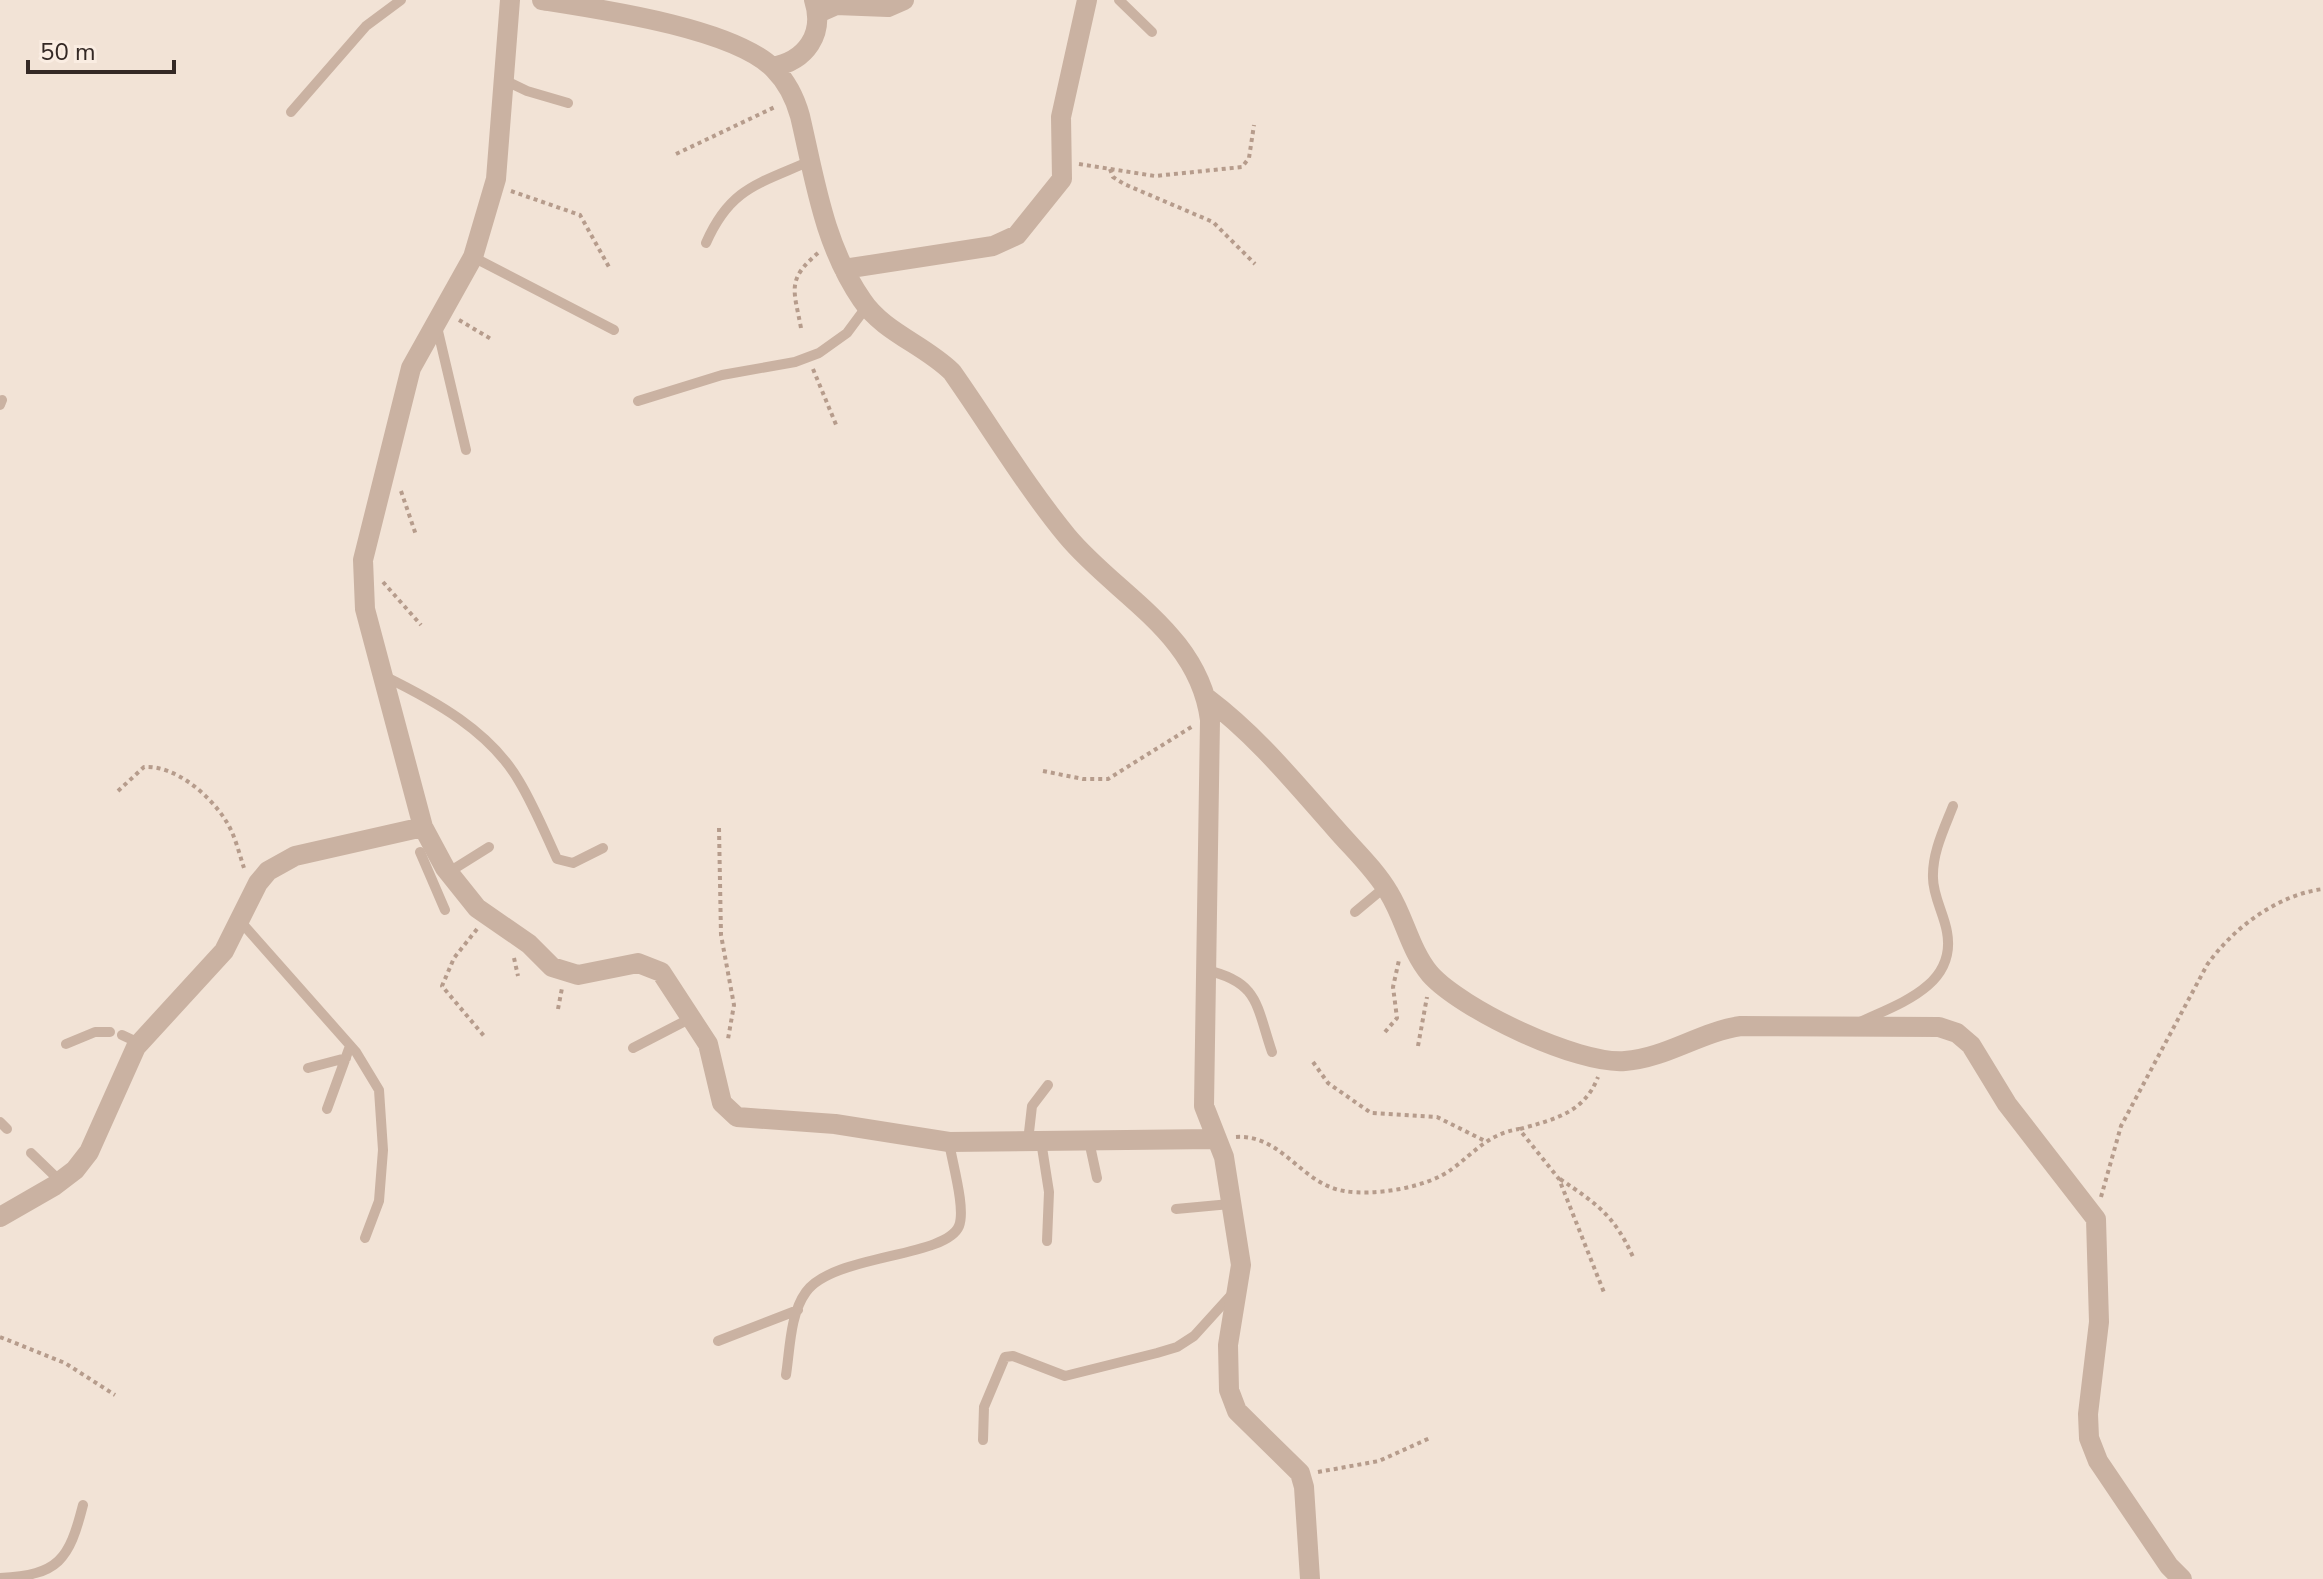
<svg xmlns="http://www.w3.org/2000/svg" width="2323" height="1579" font-family="'Nunito Sans',sans-serif">
<style>
.lines{fill:none;stroke-linecap:round;stroke-linejoin:round}
.path{stroke:#b69c8c;stroke-width:4;stroke-dasharray:4 4;stroke-linecap:butt}
.service{stroke:#cab2a2;stroke-width:10}
.minor{stroke:#cab2a2;stroke-width:20}
</style>
<rect width="100%" height="100%" fill="#f2e3d6"/>
<g class="lines">
<path class="path" d="M676 154 777 106
M1079 164 1155 176 1242 167 1249 158 1254 125
M1110 169 1113 177 1124 184 1213 222 1255 264
M511 191 580 215 609 267
M459 320 491 339
M801 328C794 290 786 280 818 253
M813 369 837 427
M401 491 416 535
M383 582 421 625
M1043 771 1083 779H1108L1193 726
M118 791 144 767C175 765 210 795 226 821 235 835 239 853 244 868
M719 828 721 935 734 1005 728 1039
M477 929 454 958 442 986 484 1036
M514 958 518 976
M558 1009 562 988
M1385 1032 1397 1018 1393 987 1399 960
M1418 1046 1427 997
M1313 1062 1328 1083 1371 1113 1437 1117 1485 1141
M1520 1129C1555 1119 1584 1113 1598 1077
M1236 1137C1282 1134 1301 1184 1344 1191 1374 1196 1427 1188 1452 1169 1475 1152 1488 1134 1519 1129L1559 1179 1605 1295
M1560 1179C1597 1204 1614 1215 1633 1257
M2101 1197 2121 1126 2207 965C2233 928 2277 895 2323 889
M0 1337 65 1363 115 1395
M1318 1472 1379 1461 1430 1438"/>
<path class="service" d="M1119 0 1152 32
M502 79 527 91 568 103
M291 112 366 26 401 0
M706 243C730 188 758 184 810 161
M473 257 614 330
M437 327 466 450
M638 401 722 375 795 362 819 353 847 333 867 306
M0 405 2 400
M384 676C435 701 490 731 519 781 534 806 545 833 557 859L573 863 603 848
M420 852 445 910
M449 872 489 847
M1355 912 1385 887
M241 922 356 1052 379 1090 383 1150 379 1201 365 1238
M1206 970C1259 982 1256 1005 1272 1052
M1860 1022C1898 1004 1957 986 1947 932 1944 914 1933 896 1933 878 1932 853 1944 829 1953 806
M122 1035 139 1043
M66 1044 95 1032H110
M633 1048 691 1018
M308 1068 346 1058
M327 1109 350 1046
M0 1122 7 1129
M1028 1141 1032 1106 1048 1085
M1041 1141 1049 1192 1047 1241
M1089 1141 1097 1178
M31 1153 60 1181
M1176 1209 1230 1204
M718 1341 798 1310
M786 1375C790 1349 790 1314 806 1292 833 1254 946 1258 959 1226 966 1209 952 1162 949 1142
M983 1440 984 1407 1005 1357 1013 1356 1065 1376 1157 1353 1177 1347 1194 1336 1233 1293
M0 1578C59 1575 69 1560 83 1505"/>
<path class="minor" d="M510 0 496 179 473 257 411 368 363 560 365 609 423 827 445 868 477 908 529 944 552 967 578 975 638 963 661 972 708 1044 722 1103 737 1117 835 1124 949 1142 1214 1139
M542 0C599 9 734 28 774 69 787 82 795 98 800 116 815 180 824 245 862 300 883 332 925 345 952 372 990 426 1025 485 1067 536 1116 595 1199 633 1210 720L1204 1106 1224 1157 1241 1265 1228 1345 1229 1390 1237 1411 1300 1473 1304 1487 1310 1579
M818 13 836 5 888 7 904 0
M772 67C806 61 825 34 814 0
M844 269 993 246 1017 235 1062 179 1061 117 1087 0
M1208 699C1257 736 1294 782 1335 828 1353 849 1375 869 1389 893 1405 919 1410 950 1430 974 1461 1009 1578 1065 1625 1061 1666 1058 1700 1032 1741 1026L1939 1027 1957 1033 1971 1045 2007 1104 2096 1219 2099 1322 2088 1414 2089 1438 2098 1461 2169 1566 2182 1579
M0 1217 54 1186 75 1170 89 1152 136 1047 224 951 258 883 268 871 295 856 423 827"/>
</g>
<path d="M28 60v12h146v-12" fill="none" stroke="#342925" stroke-width="4"/>
<text x="40" y="60" font-size="24" fill="#342925" stroke="#faede2" stroke-width="6" paint-order="stroke">50 m</text>
</svg>
